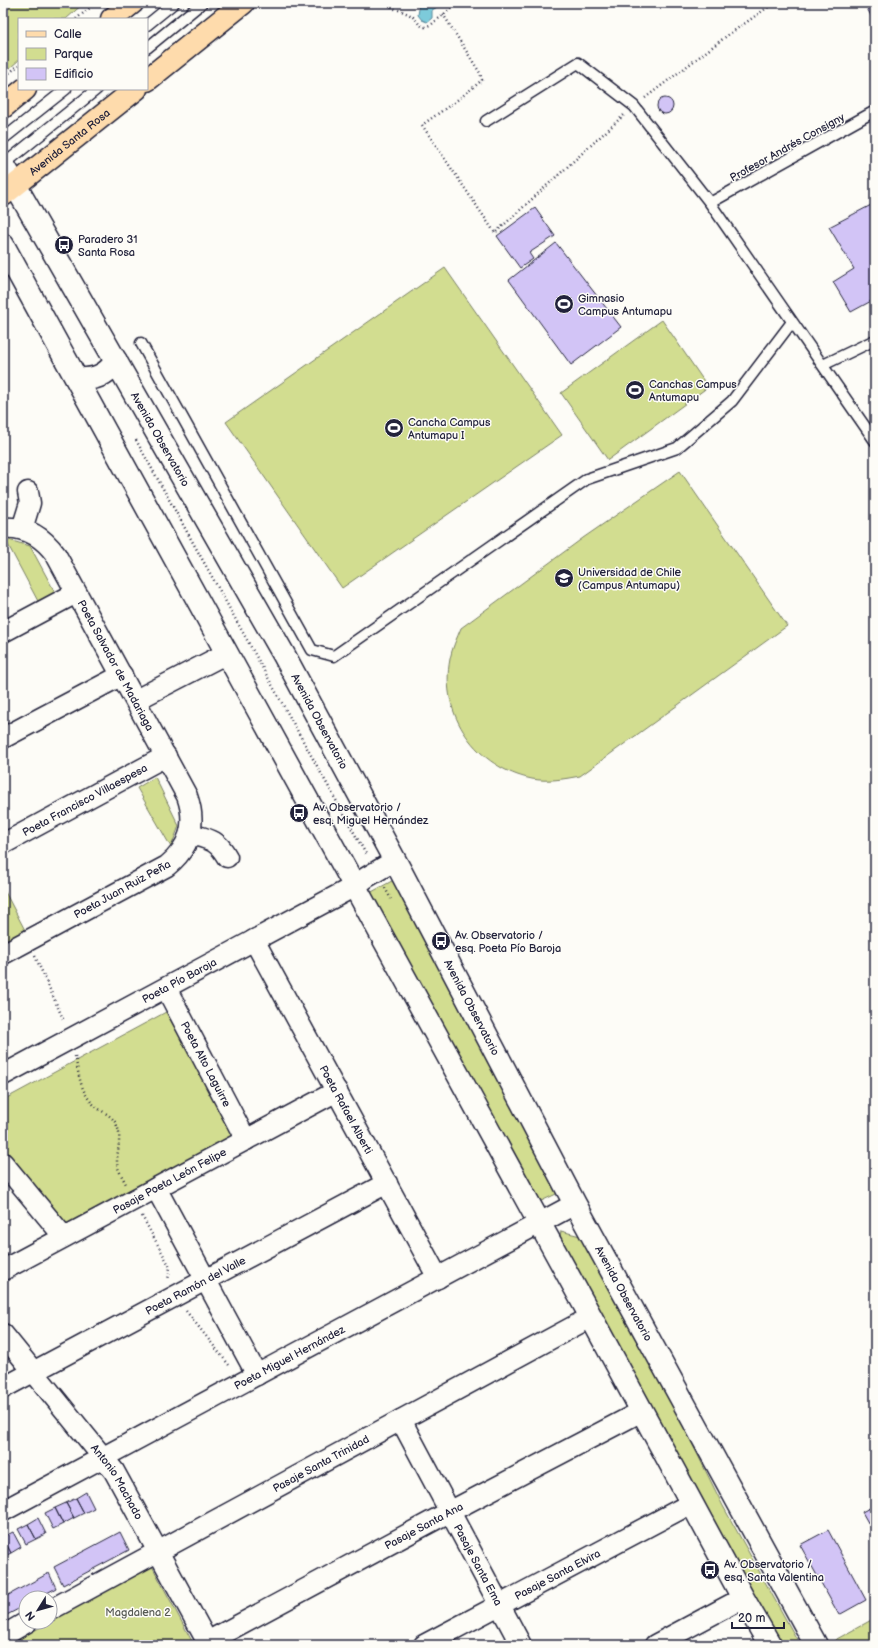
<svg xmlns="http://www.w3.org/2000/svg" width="878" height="1648" font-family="'Balsamiq Sans',sans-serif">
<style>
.green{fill:#d2dd90;stroke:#7a8066}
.water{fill:#7dcbda;stroke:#59879a}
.building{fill:#d2c4f6;stroke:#22223b}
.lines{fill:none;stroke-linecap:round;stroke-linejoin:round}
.service-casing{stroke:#22223b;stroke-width:13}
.minor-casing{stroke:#22223b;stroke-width:23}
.secondary-casing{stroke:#22223b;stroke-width:25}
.primary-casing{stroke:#22223b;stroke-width:25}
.path{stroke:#22223b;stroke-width:2.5;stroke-dasharray:1 3;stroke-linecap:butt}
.service{stroke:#fdfcf7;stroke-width:10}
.minor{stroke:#fdfcf7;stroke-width:20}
.secondary{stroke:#fdfcf7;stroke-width:22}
.primary{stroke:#fedbac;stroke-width:22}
.labels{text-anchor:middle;stroke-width:3;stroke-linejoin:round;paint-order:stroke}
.street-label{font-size:11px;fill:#22223b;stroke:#fdfcf7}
.poi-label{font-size:11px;fill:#22223b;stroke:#fdfcf7;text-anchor:start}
.park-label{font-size:11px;fill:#575a54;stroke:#fdfcf7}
</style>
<rect width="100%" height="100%" fill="#fdfcf7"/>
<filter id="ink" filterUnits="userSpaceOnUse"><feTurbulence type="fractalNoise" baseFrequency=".025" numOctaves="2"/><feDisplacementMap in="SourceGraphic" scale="8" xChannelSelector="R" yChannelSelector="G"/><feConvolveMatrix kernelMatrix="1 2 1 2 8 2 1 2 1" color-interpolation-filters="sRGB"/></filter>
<g filter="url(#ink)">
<path class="green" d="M3 3H84L66 19H19V60L3 74Z
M445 268 562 435 342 588 226 422Z
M662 320 708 387 608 460 561 393Z
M680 471 787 626 580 776C564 779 548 782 532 779 477 768 439 715 450 659 452 648 457 638 461 628L583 538Z
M5 539 30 546 57 596 40 605Z
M155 777 179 826 171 847 137 788Z
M401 876 567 1189 539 1202 368 894Z
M3 888 27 934 3 947Z
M166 1012 237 1135 65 1228 3 1151V1100Z
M561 1231 584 1237 684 1427 723 1506 800 1645H780L560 1238Z
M152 1566 194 1645H8Z
M875 1618V1645H838L835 1640Z"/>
<path class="water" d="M417 3H445L432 10V18L427 22 422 20 418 15 419 9Z"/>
<path class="building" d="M864 3H875V23Z
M657 106a8 8 0 1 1 16 0a8 8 0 1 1-16 0Z
M875 203V299L851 312 833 282 854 269 829 227Z
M535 208 555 236 529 253 533 259 520 268 497 236Z
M556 243 621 327 571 365 509 280Z
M86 1492 94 1508 84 1513 76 1498Z
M76 1498 84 1513 74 1518 66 1503Z
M66 1503 74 1518 63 1524 55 1508Z
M875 1505V1535L862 1512Z
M55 1508 63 1524 53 1529 45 1513Z
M38 1518 46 1534 36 1539 28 1524Z
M28 1524 36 1539 26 1544 18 1529Z
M828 1530 866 1600 839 1615 800 1545Z
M13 1532 21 1547 11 1553 3 1537Z
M120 1532 129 1550 63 1585 54 1567Z
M3 1538 11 1553 3 1557Z
M49 1573 56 1588 38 1598H26V1605L3 1617V1598Z"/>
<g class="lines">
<defs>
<path id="service" d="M147 25 174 3
M147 48 202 3
M486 121 578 63 634 106 710 203 875 441
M3 139 66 89
M3 165 97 89
M710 203 875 111
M141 343 312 650 334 656 587 479 677 448 732 401 792 322
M823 365 875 340"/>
<g id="minor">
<path id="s1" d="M3 528C26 526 43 537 56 555L187 796C197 824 190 847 167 866L3 954"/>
<path d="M22 529 30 503 28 492"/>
<path d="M3 632 76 593"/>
<path d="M136 700 227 653"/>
<path d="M3 738 122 675"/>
<path d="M190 834C208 839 217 839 227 857"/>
<path id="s2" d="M3 844 166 756"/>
<path id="s3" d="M254 940 438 1278"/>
<path id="s4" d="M166 988 246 1140"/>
<path id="s5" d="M3 1075 355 886 367 877 394 861"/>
<path d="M3 1163 64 1237"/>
<path d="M156 1188 257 1375"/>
<path id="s6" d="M3 1270 337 1091"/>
<path id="s7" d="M3 1334 114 1471 209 1645"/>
<path id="s8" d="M3 1388 387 1183"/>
<path id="s9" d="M401 1420 521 1645"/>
<path id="s10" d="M3 1511 575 1204"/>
<path id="s11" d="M50 1610 591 1317"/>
<path d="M3 1636 27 1622"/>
<path id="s12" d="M207 1642 451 1511 642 1411"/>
<path id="s13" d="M424 1645 692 1503"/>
<path d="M655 1645 743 1598"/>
</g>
<g id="secondary">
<path id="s14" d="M3 164 284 655 400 870 575 1204 816 1645"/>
<path d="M3 245 591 1317 743 1598 770 1645"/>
<path d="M77 379C94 380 106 376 116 361"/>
</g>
<g id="primary">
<path d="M112 19 132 3"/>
<path d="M147 80 243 3"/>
<path d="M3 107 25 89"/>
<path id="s15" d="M3 195 136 89"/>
</g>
</defs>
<use href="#service" class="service-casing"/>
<use href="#minor" class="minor-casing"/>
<use href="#secondary" class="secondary-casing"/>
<use href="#primary" class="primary-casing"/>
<path class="path" d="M390 3 392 8C399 10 408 13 413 17 419 22 417 25 425 27L432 24 458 3
M443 14 480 73 482 80C463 97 443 110 422 125L495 233 624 115
M76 19 96 3
M3 78 19 65
M645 98 728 35 774 3
M136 440 367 856
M385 888 391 899
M35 956 64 1021
M75 1056C79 1075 80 1092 95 1106 103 1113 113 1115 117 1126 122 1137 117 1150 117 1162 117 1169 123 1178 126 1184
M142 1216 170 1267 168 1280
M186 1311 229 1365"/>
<use href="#service" class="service"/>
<use href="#minor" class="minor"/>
<use href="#secondary" class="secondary"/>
<use href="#primary" class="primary"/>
</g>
</g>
<defs>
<symbol id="bus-disc" viewBox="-11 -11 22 22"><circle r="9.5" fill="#22223b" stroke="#fdfcf7"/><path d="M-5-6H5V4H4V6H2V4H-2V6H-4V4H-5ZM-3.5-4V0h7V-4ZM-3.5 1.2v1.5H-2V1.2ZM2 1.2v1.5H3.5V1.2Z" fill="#fff"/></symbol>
<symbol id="stadium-disc" viewBox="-11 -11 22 22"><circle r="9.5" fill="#22223b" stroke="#fdfcf7"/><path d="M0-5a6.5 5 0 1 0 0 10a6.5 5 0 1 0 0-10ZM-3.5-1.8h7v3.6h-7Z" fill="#fff"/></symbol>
<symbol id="university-disc" viewBox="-11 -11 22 22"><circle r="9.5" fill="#22223b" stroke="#fdfcf7"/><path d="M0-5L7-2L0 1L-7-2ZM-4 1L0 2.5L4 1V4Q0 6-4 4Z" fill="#fff"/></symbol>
</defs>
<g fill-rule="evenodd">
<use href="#bus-disc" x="53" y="234" width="22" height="22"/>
<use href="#stadium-disc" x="553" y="293" width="22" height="22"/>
<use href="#stadium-disc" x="624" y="379" width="22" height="22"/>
<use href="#stadium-disc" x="383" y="417" width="22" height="22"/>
<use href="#university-disc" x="553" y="567" width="22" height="22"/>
<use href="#bus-disc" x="288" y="802" width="22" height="22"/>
<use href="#bus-disc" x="430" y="930" width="22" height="22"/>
<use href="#bus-disc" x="699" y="1559" width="22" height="22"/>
</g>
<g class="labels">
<g class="street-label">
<text dy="4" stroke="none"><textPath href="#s15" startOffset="85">Avenida Santa Rosa</textPath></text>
<text transform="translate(787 147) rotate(-29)" y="4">Profesor Andrés Consigny</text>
<text dy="4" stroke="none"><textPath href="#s14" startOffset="317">Avenida Observatorio</textPath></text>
<text dy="4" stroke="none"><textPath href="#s1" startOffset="188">Poeta Salvador de Madariaga</textPath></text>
<text dy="4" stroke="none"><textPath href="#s14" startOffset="641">Avenida Observatorio</textPath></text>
<text dy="4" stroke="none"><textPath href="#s2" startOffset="93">Poeta Francisco Villaespesa</textPath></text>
<text transform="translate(122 889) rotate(-29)" y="4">Poeta Juan Ruiz Peña</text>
<text dy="4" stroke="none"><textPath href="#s5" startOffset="200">Poeta Pío Baroja</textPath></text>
<text dy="4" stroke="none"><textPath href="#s14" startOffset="965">Avenida Observatorio</textPath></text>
<text dy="4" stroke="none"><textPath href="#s4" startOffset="86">Poeta Alto Laguirre</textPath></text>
<text dy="4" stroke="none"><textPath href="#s3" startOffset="193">Poeta Rafael Alberti</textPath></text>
<text dy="4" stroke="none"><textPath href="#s6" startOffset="189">Pasaje Poeta León Felipe</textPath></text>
<text dy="4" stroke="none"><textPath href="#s8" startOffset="218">Poeta Ramón del Valle</textPath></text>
<text dy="4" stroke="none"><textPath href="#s14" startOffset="1289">Avenida Observatorio</textPath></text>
<text dy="4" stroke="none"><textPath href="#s10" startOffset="325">Poeta Miguel Hernández</textPath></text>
<text dy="4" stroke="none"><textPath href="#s11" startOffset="308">Pasaje Santa Trinidad</textPath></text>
<text dy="4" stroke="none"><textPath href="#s7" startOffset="187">Antonio Machado</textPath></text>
<text dy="4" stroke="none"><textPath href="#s12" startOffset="246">Pasaje Santa Ana</textPath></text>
<text dy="4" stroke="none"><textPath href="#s9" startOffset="164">Pasaje Santa Ema</textPath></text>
<text dy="4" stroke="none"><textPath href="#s13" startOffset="151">Pasaje Santa Elvira</textPath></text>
</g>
<g class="poi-label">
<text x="78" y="243">Paradero 31<tspan x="78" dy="13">Santa Rosa</tspan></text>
<text x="578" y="302">Gimnasio<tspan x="578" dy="13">Campus Antumapu</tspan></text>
<text x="649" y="388">Canchas Campus<tspan x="649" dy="13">Antumapu</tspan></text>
<text x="408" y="426">Cancha Campus<tspan x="408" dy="13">Antumapu I</tspan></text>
<text x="578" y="576">Universidad de Chile<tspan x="578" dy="13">(Campus Antumapu)</tspan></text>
<text x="313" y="811">Av. Observatorio /<tspan x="313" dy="13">esq. Miguel Hernández</tspan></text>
<text x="455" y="939">Av. Observatorio /<tspan x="455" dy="13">esq. Poeta Pío Baroja</tspan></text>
<text x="724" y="1568">Av. Observatorio /<tspan x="724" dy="13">esq. Santa Valentina</tspan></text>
</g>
<g class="park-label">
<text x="138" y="1616">Magdalena 2</text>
</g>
</g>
<rect width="878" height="1648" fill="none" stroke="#fdfcf7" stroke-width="16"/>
<rect x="8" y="8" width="862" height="1632" fill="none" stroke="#22223b" stroke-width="1.5" filter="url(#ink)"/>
<rect x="18" y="18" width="130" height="72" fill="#fdfcf7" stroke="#a5a5ac"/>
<rect x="26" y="31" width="20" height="6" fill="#fedbac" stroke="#a5a5ac"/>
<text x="54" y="38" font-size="12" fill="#22223b">Calle</text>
<rect x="26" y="48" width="20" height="12" fill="#d2dd90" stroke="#a5a5ac"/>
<text x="54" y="58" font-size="12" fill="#22223b">Parque</text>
<rect x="26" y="68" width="20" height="12" fill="#d2c4f6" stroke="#a5a5ac"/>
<text x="54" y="78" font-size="12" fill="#22223b">Edificio</text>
<g transform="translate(38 1610) rotate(233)"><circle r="19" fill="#fdfcf7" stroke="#a5a5ac"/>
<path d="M0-3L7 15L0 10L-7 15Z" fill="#22223b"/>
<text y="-6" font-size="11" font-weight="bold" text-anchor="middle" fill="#22223b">N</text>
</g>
<path d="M732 1622v6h52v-6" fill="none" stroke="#22223b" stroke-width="2"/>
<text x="738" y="1622" font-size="12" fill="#22223b" stroke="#fdfcf7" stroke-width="3" paint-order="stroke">20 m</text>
</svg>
